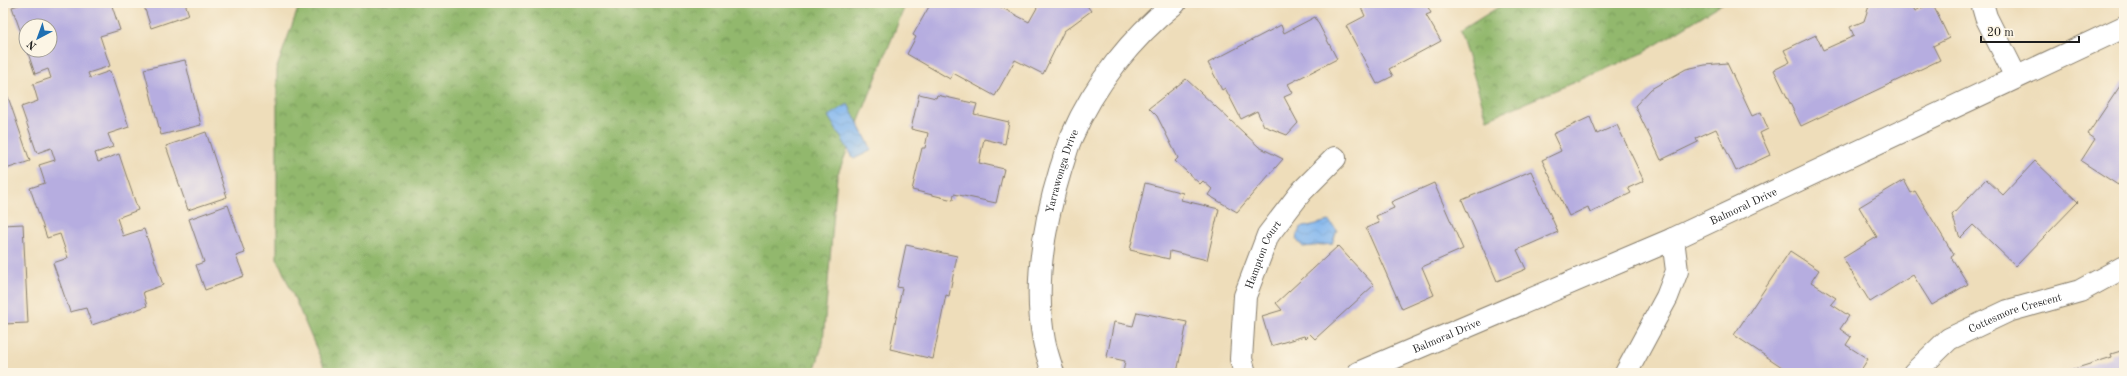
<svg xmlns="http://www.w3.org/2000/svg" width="2127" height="376" font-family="'Old Standard TT',serif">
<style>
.forest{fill:url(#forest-crowns);stroke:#576a44}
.water{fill:url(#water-waves);stroke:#4e6986}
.building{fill:#b6ade0}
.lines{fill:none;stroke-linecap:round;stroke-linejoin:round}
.minor-casing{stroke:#857c6b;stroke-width:24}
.minor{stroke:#fff;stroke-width:22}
.labels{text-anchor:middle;stroke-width:4;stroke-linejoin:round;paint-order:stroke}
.street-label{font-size:11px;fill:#1c1c1c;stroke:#fcf5e5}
</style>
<defs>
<pattern id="forest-crowns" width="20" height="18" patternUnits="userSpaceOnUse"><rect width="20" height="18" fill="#92b86d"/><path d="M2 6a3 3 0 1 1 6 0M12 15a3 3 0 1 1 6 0" fill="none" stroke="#769559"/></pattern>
<pattern id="water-waves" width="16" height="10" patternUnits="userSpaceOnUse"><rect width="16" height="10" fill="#81b6ef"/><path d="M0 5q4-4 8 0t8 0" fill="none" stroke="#6f9ccc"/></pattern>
</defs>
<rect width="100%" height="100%" fill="#fcf5e5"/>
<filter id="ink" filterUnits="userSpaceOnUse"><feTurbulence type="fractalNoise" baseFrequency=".025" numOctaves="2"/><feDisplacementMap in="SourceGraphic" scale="8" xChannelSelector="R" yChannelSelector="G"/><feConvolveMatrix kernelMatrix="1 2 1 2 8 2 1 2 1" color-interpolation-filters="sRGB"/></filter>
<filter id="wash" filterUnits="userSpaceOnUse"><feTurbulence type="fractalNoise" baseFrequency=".012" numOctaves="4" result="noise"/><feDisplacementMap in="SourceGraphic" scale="16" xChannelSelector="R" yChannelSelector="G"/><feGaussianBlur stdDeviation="0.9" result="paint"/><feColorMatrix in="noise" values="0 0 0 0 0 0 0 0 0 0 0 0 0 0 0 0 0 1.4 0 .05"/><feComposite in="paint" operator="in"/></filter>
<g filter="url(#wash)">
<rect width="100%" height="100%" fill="#eeddba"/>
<path class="forest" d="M300 3H906L837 176 823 342 814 373H327L277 258V67Z
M1505 3H1723L1641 54 1487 119 1460 31Z"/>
<path class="water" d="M848 104 872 150 854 159 828 116Z
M1329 221 1337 230 1332 244 1303 247 1296 239 1300 228Z"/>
<g id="blocks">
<path class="building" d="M25 3H111L120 30 100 36 110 66 88 73 90 78 110 71 129 127 108 134 113 147 95 153 98 162 119 154 138 210 117 218 123 236 144 229 163 285 143 292 147 306 92 325 86 308 70 312 53 263 68 258 60 234 47 238 30 188 45 183 39 165 55 160 51 148 37 153 21 107 38 101 33 84 51 78 48 69 35 74 27 50H50V26H26V47L12 7Z
M143 3H185L189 15 151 28Z
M931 3H993L1029 22 1038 6 1035 3H1085L1091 11 1064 31 1043 74 1015 60 995 96 953 73 950 79 907 54 916 37 913 35Z
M1359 3H1426L1431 13 1426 15 1441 41 1389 69 1393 76 1377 84 1346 26 1365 16Z
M1870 3H1911L1915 11 1932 3 1949 38 1933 46 1940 60 1801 126 1774 70 1790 62 1784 50 1816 35 1823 50 1854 36 1850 27 1864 21Z
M1315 17 1337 59 1288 84 1293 93 1284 97 1298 123 1287 135 1264 126 1257 111 1241 119 1225 88 1222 90 1208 63 1281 25 1284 33Z
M185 60 201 125 161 135 144 69Z
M1727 63 1752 116 1761 112 1768 129 1760 133 1770 155 1736 171 1716 129 1696 138 1698 142 1661 160 1635 106 1651 89 1686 69 1705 65Z
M1186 79 1259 147 1283 159 1237 212 1208 195 1212 189 1203 181 1200 184 1175 161 1178 158 1157 116 1149 108Z
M2124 80V176L2118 185 2081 161 2095 139 2088 134Z
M919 94 936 98 937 95 977 104 974 114 1009 122 1005 144 984 139 979 163 1004 169 996 203 954 194 953 200 912 190 922 148H925L928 133 911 129Z
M8 97 30 161 3 170V98Z
M1590 117 1597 134 1617 125 1644 181 1628 188 1631 193 1590 213 1588 207 1569 216 1542 160 1561 151 1553 134Z
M206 132 227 197 188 210 166 146Z
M2035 161 2078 202 2016 266 1973 225 1960 238 1952 215 1986 179 2003 195Z
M1531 171 1558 232 1517 250 1526 269 1497 281 1462 200Z
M1904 180 1911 193 1915 191 1954 255 1951 257 1968 284 1932 305 1913 275 1870 302 1843 258 1877 237 1859 207Z
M1145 183 1183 193 1181 200 1219 209 1207 260 1170 251 1169 259 1130 250Z
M1434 183 1463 249 1422 267 1434 295 1402 309 1366 228 1379 223 1376 216 1394 208 1391 202Z
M228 205 245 253 236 256 244 276 205 290 196 265 204 262 189 219Z
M23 224 28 323 3 324V225Z
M906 245 957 256 949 296 946 295 933 359 890 349 902 288 897 287Z
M1338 246 1374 285 1315 339 1310 334 1306 338 1304 336 1271 346 1262 316 1282 310 1276 303Z
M1790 251 1819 270 1811 282 1836 298 1831 304 1849 316 1840 329 1851 337 1846 345 1868 359 1859 373H1791L1734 335Z
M1137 312 1187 322 1177 373H1123L1125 361 1107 357 1114 322 1133 326Z
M2124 350V373H2061L2112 357 2111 354Z"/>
</g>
</g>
<g filter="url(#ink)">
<use href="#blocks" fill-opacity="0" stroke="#857c6b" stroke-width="1"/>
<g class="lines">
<defs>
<g id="minor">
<path d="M1982 3 1986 17 2016 77"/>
<path id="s1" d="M1053 373C1050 362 1046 352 1044 341 1033 283 1044 223 1061 168 1065 157 1067 146 1072 136 1094 85 1132 37 1175 3"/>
<path id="s2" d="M1245 373 1241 359 1245 296 1268 235 1302 191 1335 158"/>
<path id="s3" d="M1358 373 1673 239 2124 27"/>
<path d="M1626 373 1667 297 1677 271 1673 239"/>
<path id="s4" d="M1914 373 1949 339 2008 311 2080 291 2124 267"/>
</g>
</defs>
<use href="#minor" class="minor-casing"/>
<use href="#minor" class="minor"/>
</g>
</g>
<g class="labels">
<g class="street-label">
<text dy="4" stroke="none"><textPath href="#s1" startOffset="206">Yarrawonga Drive</textPath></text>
<text dy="4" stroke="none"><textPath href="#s3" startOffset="420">Balmoral Drive</textPath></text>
<text dy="4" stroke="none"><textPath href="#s2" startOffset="123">Hampton Court</textPath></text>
<text dy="4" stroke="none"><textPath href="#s4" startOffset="120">Cottesmore Crescent</textPath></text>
<text dy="4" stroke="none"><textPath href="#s3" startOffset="96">Balmoral Drive</textPath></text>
</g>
</g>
<rect width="2127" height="376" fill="none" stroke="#fcf5e5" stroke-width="16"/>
<g transform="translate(38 38) rotate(221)"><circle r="19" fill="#fcf5e5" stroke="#a29e95"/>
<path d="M0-3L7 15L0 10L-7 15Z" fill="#1f6fb2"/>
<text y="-6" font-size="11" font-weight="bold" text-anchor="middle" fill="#1c1c1c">N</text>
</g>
<path d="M1981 36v6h98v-6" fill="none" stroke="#1c1c1c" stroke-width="2"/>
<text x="1987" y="36" font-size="12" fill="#1c1c1c" stroke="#fcf5e5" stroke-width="3" paint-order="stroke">20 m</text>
</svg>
